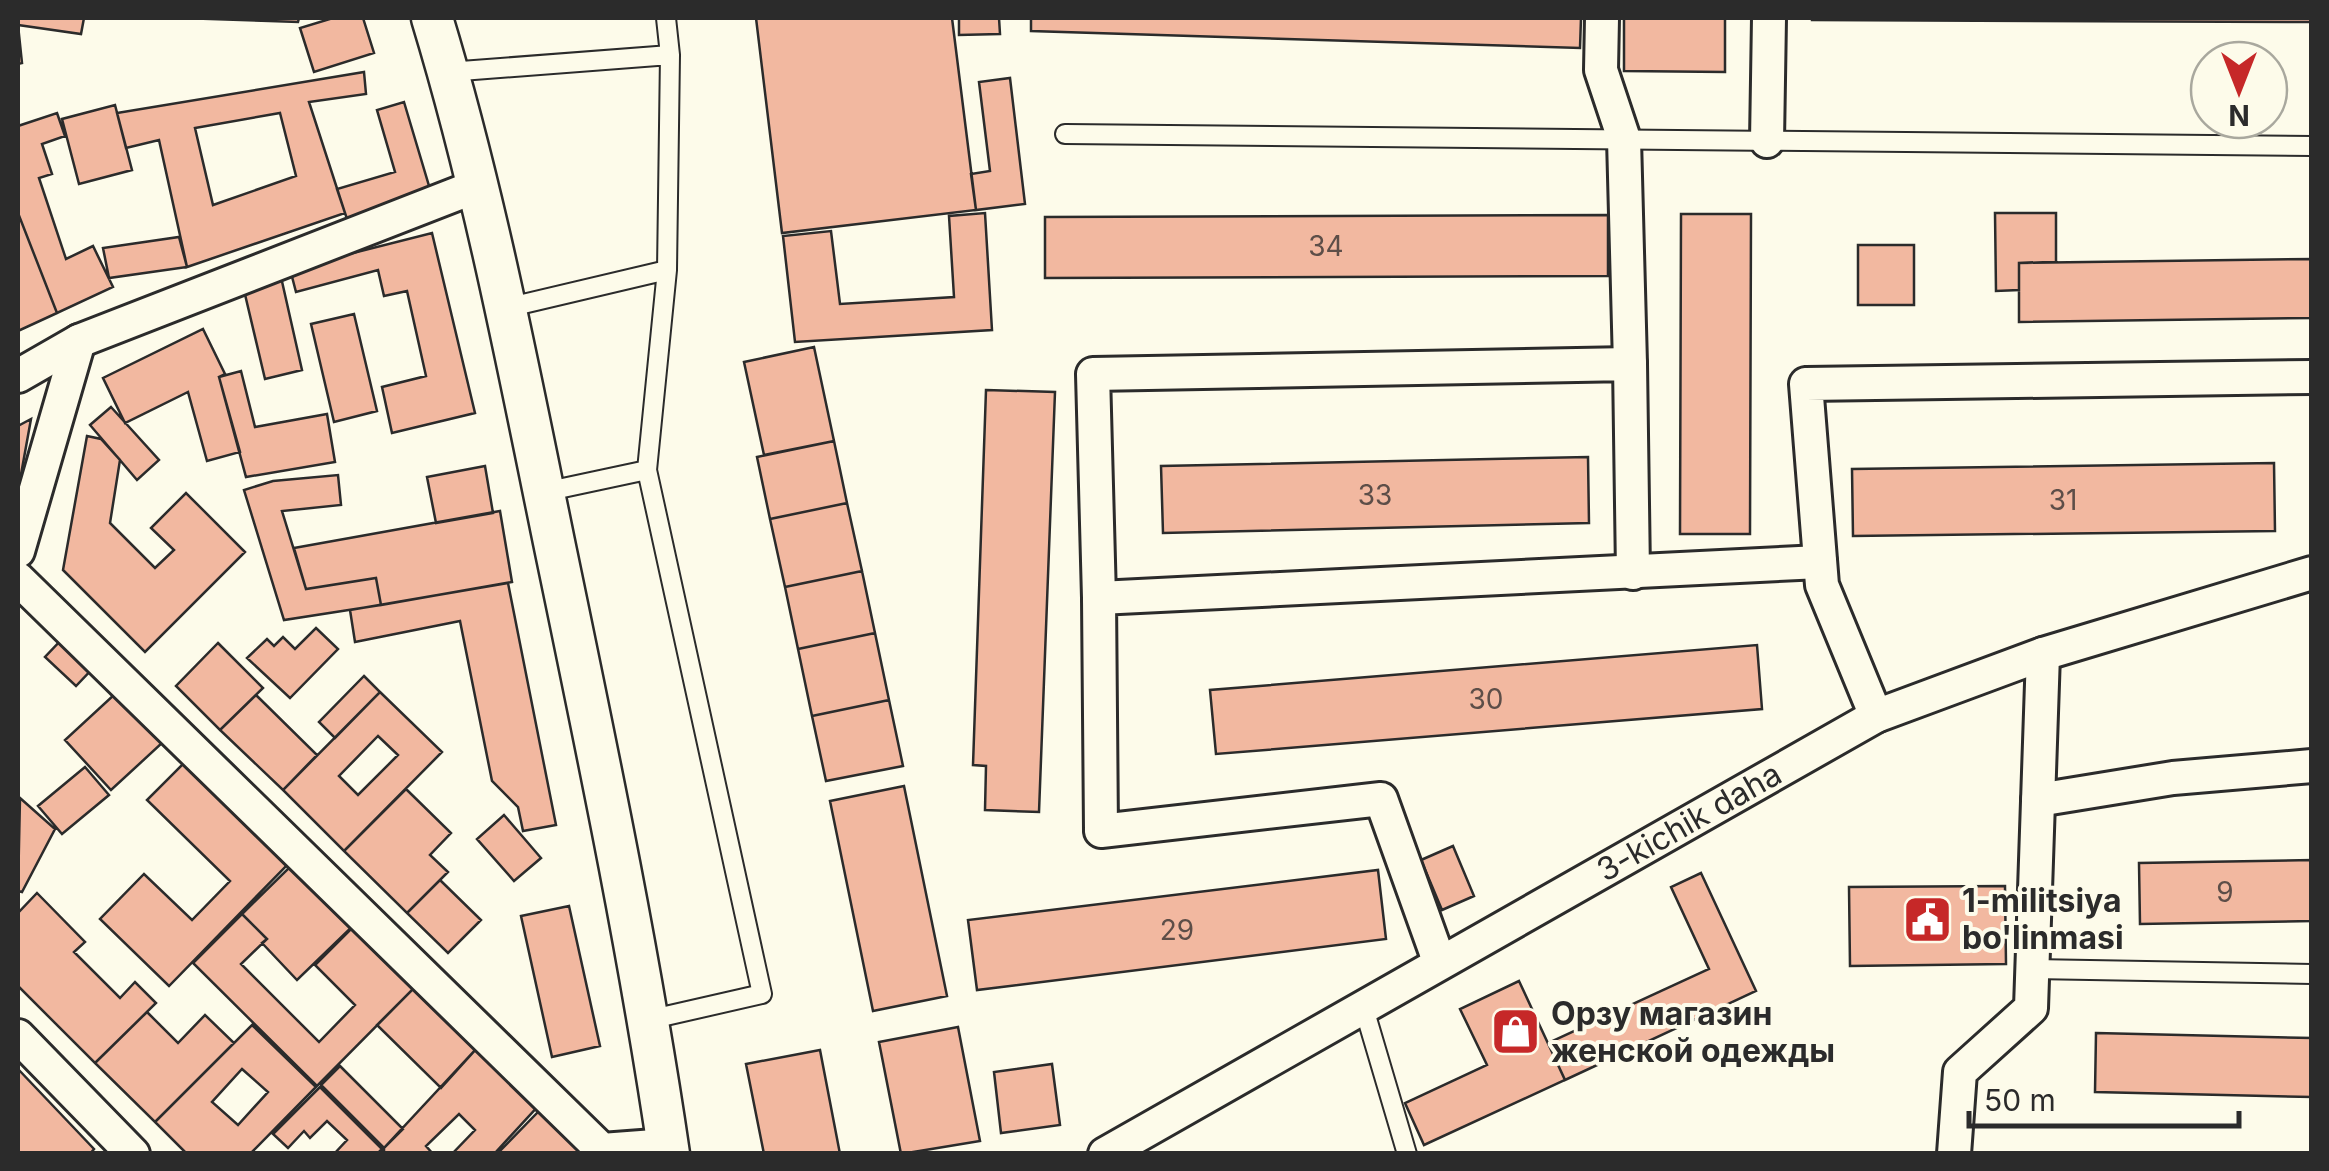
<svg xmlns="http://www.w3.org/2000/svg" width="2329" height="1171" font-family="Inter,sans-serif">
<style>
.building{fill:#f2b8a0;stroke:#2b2b2b;stroke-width:2.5;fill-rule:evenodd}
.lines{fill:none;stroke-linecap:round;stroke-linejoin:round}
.service-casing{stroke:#2b2b2b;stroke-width:22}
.minor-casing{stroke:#2b2b2b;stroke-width:38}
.tertiary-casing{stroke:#2b2b2b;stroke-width:45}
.service{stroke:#fdfbea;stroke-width:18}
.minor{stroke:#fdfbea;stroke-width:32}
.tertiary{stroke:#fdfbea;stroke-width:40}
.labels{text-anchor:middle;stroke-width:8;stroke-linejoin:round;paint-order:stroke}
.number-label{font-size:28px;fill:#5d4e48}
.street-label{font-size:32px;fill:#2b2b2b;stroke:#fdfbea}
.poi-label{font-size:32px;font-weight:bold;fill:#2b2b2b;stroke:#fdfbea;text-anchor:start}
</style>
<rect width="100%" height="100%" fill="#fdfbea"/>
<path class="building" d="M18 18H84L81 34 18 25 22 63 18 64Z
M180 18H299L298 22Z
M333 18H363L374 53 314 72 300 28Z
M756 18H952L976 210 782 233Z
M959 18H999L1000 34 959 35Z
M1031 18H1581L1580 48 1031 31Z
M1624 18H1725V72L1624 71Z
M1812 18H2312V22L1812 20Z
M364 72 366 94 309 102 345 213 187 267 159 140 126 148 117 113ZM280 113 296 176 213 205 195 128Z
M1010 78 1025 204 976 210 971 174 990 171 979 82Z
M404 102 432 196 347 219 337 189 395 172 377 110Z
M115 105 132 170 79 184 62 119Z
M57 113 65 136 42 144 52 174 39 178 66 259 93 246 113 287 57 313 18 213V126Z
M18 213 57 313 18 331Z
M985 213 992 330 795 342 783 236 831 231 840 304 954 297 949 216Z
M1995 213H2056V262L2019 263V290L1996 291Z
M1681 214H1751L1750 534H1680Z
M1608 215V276L1045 278V217Z
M432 233 475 413 392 433 382 387 426 376 407 291 384 296 378 270 296 292 290 269Z
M179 237 187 267 109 278 103 248Z
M1858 245H1914V305H1858Z
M2312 259V318L2019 322V263Z
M281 277 302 370 265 379 243 286Z
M354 314 377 411 334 422 311 324Z
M203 329 225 374 219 377 240 452 207 461 188 392 125 423 103 378Z
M814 347 834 441 764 455 744 362Z
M241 371 255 427 327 414 335 462 246 477 219 377Z
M986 390 1055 392 1039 812 985 810 986 766 973 765Z
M111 407 159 460 137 480 90 425Z
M31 419 18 491V426Z
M87 436 101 439 120 460 110 523 155 568 174 550 151 528 186 493 245 552 145 652 63 570Z
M834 441 847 503 770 519 757 457Z
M1588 457 1589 523 1163 533 1161 466Z
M2274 463 2275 531 1853 536 1852 469Z
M485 466 493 513 436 523 427 477Z
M338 475 341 505 282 511 306 589 376 578 381 605 284 620 244 490 273 481Z
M847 503 862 571 785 587 770 519Z
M500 511 512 582 381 605 376 578 306 589 294 548Z
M862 571 875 633 798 649 785 587Z
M508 583 556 825 523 831 518 807 492 781 460 621 355 642 350 610Z
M316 628 338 649 290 698 247 658 267 639 274 646 283 637 295 649Z
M875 633 889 700 812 716 798 649Z
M64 637 95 666 76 686 45 657Z
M218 643 263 688 220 730 176 686Z
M1757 645 1762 709 1216 754 1210 690Z
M364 676 380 692 335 738 319 722Z
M380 692 442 752 344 851 283 790ZM378 736 398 755 358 795 339 776Z
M116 693 162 743 111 790 65 740Z
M256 695 317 755 283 790 220 730Z
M889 700 903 766 826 781 812 716Z
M186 761 290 862 169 986 100 919 144 874 192 920 230 881 147 800Z
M85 767 109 795 62 834 38 806Z
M904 786 947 996 873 1011 830 801Z
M406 789 451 833 430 855 448 872 407 913 344 851Z
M20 798 55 829 22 892 18 891Z
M504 815 541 858 514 881 477 839Z
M1453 846 1474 896 1442 910 1421 860Z
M2312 860V921L2140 924 2139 863Z
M296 861 356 923 297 980 262 943 267 939 242 914Z
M1378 870 1386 939 977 990 968 920Z
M1701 873 1756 991 1565 1080 1548 1043 1709 969 1671 887Z
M440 880 481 920 448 953 407 913Z
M2005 886 2006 964 1850 966 1849 887Z
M37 893 85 942 74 952 120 998 135 982 156 1003 95 1063 18 986V913Z
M569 906 600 1046 552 1057 521 916Z
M242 914 267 939 241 964 319 1042 355 1005 315 965 354 926 415 987 317 1086 193 963Z
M1519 981 1565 1080 1424 1145 1405 1103 1487 1065 1460 1009Z
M415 987 477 1048 441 1088 377 1025Z
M147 1012 178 1043 205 1015 234 1043 155 1122 95 1063Z
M252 1025 316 1087 250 1154H187L155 1122ZM242 1069 268 1092 238 1125 212 1102Z
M958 1027 980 1141 901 1154 879 1042Z
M2096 1033 2312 1038V1097L2095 1092Z
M477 1048 540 1104 494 1154H452L475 1130 459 1114 426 1146 433 1154H384V1148Z
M820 1050 840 1154H764L746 1064Z
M1052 1064 1060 1125 1001 1133 994 1072Z
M340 1066 403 1129 384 1148 321 1085Z
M18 1069 94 1149 90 1154H18Z
M320 1087 382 1149 377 1154H334L347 1140 327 1121 310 1138 304 1131 288 1148 273 1134Z
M539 1111 582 1154H497Z"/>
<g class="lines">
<defs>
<path id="service" d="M666 18 670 55
M448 72 670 55 667 270 506 308
M1065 134 2312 146
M544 492 647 470
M2033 969 2312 974
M1363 1005 1407 1154
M648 1020 762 994 647 470 667 270"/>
<g id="minor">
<path d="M1602 18 1601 70 1624 139 1630 364"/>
<path d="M1767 141 1769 18"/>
<path d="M18 376 79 341 477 186"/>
<path d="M18 551 79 341"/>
<path d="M18 579 602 1150 668 1145"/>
<path d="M1099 598 1093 374 1630 364 1633 573"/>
<path d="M1876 716 1822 585 1806 384 2312 377"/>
<path d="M2038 800 2173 778 2312 766"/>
<path d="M1439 961 1381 799 1101 831 1099 598 1820 562"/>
<path d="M18 1036 133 1154"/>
<path id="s1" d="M1105 1154 1876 716 2043 654 2312 573"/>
<path d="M1954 1154 1960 1072 2031 1008 2043 654"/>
</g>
<path id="tertiary" d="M432 18C484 189 518 366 554 542 596 745 639 949 669 1154"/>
</defs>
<use href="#service" class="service-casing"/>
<use href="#minor" class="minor-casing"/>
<use href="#tertiary" class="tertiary-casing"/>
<use href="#service" class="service"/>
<use href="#minor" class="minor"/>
<use href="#tertiary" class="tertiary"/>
</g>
<defs>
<symbol id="civic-square" viewBox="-11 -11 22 22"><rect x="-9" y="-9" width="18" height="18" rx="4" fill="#c62828" stroke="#fdfbea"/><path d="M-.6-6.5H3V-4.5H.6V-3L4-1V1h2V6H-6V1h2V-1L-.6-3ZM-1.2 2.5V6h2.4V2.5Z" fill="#fff"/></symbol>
<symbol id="shop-square" viewBox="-11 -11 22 22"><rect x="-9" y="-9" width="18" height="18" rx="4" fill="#c62828" stroke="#fdfbea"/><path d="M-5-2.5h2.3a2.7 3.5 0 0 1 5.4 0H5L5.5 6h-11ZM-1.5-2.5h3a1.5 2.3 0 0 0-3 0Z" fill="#fff"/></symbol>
</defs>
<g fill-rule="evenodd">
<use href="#civic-square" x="1900" y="892" width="55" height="55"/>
<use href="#shop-square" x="1488" y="1004" width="55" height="55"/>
</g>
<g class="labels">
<g class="number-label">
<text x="1326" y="256">34</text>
<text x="1375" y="505">33</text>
<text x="2063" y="510">31</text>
<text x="1486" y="709">30</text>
<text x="2225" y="902">9</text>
<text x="1177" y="940">29</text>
</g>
<g class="street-label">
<text dy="11" stroke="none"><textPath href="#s1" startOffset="672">3-kichik daha</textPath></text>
</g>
<g class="poi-label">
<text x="1962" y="912">1-militsiya<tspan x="1962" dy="37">bo'linmasi</tspan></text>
<text x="1551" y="1025">Орзу магазин<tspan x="1551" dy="37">женской одежды</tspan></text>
</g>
</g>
<rect width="2329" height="1171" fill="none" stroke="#2b2b2b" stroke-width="40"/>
<g transform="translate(2239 90) rotate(180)"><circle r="48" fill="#fdfbea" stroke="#a9a89e" stroke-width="2.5"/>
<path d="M0-8L18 38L0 25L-18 38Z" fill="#c62828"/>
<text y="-15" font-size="28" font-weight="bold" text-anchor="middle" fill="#2b2b2b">N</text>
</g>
<path d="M1969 1111v15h270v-15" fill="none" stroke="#2b2b2b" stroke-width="5"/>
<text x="1984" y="1111" font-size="30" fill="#2b2b2b" stroke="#fdfbea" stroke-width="8" paint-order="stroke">50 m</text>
</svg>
